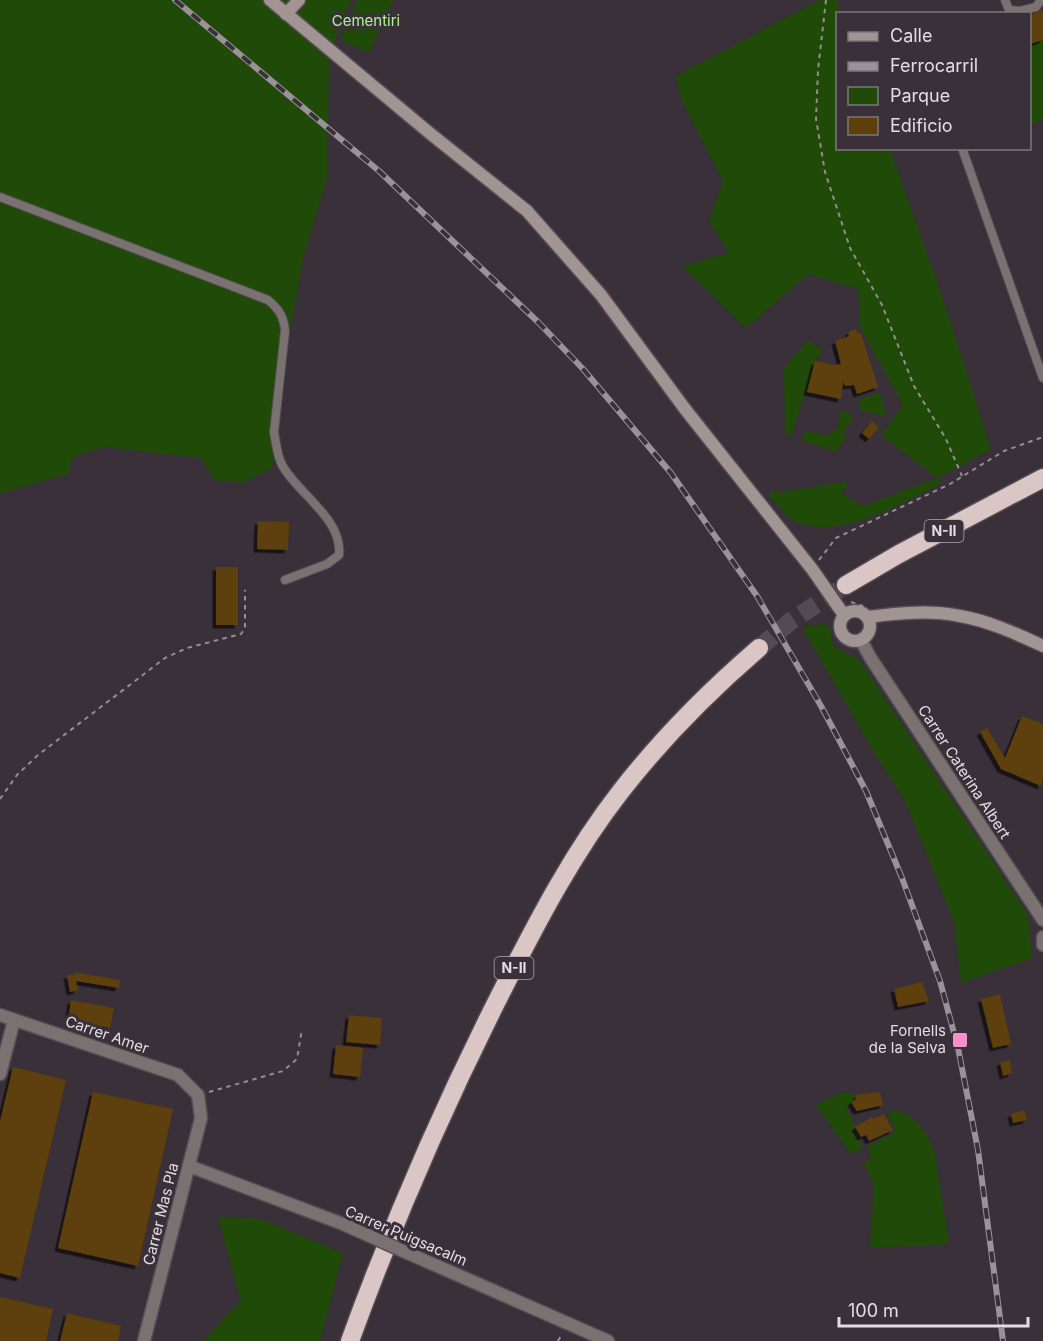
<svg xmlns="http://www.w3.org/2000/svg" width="1043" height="1341" font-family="Inter,sans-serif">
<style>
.green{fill:#204a07}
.building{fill:#5d3f07;filter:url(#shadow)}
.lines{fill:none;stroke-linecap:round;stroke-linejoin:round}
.highway-tunnel{stroke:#534a53;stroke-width:18;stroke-dasharray:18 9;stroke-linecap:butt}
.lane-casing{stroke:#554c55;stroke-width:10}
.street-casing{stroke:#554c55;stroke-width:15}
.secondary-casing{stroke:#554c55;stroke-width:15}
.highway-casing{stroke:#554c55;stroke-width:21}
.path{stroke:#958c95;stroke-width:2;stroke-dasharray:4.5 4.5;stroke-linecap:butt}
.lane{stroke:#7a7171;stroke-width:8}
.street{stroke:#7a7171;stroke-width:12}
.secondary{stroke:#a19493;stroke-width:12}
.highway{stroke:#dac6c5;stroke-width:18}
.rail-casing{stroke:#9a919a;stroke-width:6}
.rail{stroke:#3a303a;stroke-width:4;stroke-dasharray:11;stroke-linecap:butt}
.street-bridge-casing{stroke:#554c55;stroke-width:15;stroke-linecap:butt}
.street-bridge{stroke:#7a7171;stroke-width:12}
.poi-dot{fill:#f98fc8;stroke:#3a303a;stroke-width:2}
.labels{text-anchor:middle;stroke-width:6;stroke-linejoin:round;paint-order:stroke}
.shield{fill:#3a303a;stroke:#b0a8b0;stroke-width:1.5}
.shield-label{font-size:14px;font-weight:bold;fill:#e3dce3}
.park-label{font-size:15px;fill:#a9f589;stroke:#3a303a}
.street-label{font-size:15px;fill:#e3dce3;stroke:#3a303a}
.poi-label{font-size:15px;fill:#e3dce3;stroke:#3a303a;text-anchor:end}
</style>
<defs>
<filter id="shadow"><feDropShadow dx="-3.5" dy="3.5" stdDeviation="0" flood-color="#0009"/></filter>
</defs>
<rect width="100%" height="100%" fill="#3a303a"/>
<path class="green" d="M0 0H351L340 25 329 61 327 178 303 259 282 375 272 468 242 483 215 480 201 458 104 447 72 457 69 474 0 493Z
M357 0H393L369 53 340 40Z
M820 0H837L841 13 838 14V148L890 149 943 299 991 449 938 478 942 483C905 502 838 541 796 522 787 517 777 504 769 496L772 489 775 493 844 482 848 485 841 493 863 506 937 478 881 435 903 406 860 327 858 289 808 274 746 328 682 266 729 253 709 220 723 181 682 101 676 76Z
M1043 40V118L1031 125 1030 44Z
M808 340 823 351 815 361 791 436 785 433 784 368Z
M880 393 887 417 859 410V399Z
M840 410 852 415V421L842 433 847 437 835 452 801 440 807 430 824 436 838 429Z
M825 624 830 629 833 646C842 652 852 654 860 661L1028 915 1032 958 961 983 954 921 904 799 875 754 802 627Z
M842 1092 856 1095V1099L852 1102 853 1103 846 1107 855 1127 852 1129 863 1148 851 1154 816 1105Z
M901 1111C917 1119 926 1132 934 1148L949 1244 870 1248 874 1185 864 1164 872 1157 867 1147 896 1131 887 1112Z
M218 1217 261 1219 343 1253 320 1341H203L241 1301Z"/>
<path class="building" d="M1043 10V40L1030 44V15Z
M856 329 858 334 861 333 878 387 857 394 854 385 845 386 843 382 841 399 807 392 815 361 835 365 841 364 835 341 849 336 848 332Z
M872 421 879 427 869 439 862 433Z
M258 521 289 522 288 550 257 549Z
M216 567H238V625H216Z
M1022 716 1043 724V778L1041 786 1001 769 980 732 987 728 1005 758Z
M74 972 120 980 119 988 76 981 78 990 70 992 67 975H75Z
M922 982 929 1001 898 1007 894 989Z
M1000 994 1011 1044 993 1048 981 999Z
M71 1000 114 1008 110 1028 68 1021Z
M349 1015 382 1018 380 1045 346 1042Z
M336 1045 363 1048 360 1077 333 1074Z
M1010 1060 1012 1073 1003 1076 1000 1062Z
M13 1067 66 1080 20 1278 0 1273V1121Z
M93 1092 173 1109 138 1266 58 1248Z
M880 1092 883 1105 857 1111 851 1102 856 1099V1095Z
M1024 1110 1027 1120 1013 1123 1011 1114Z
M884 1114 893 1130 869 1141 866 1135 861 1137 855 1127 872 1117 873 1119Z
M0 1297 53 1309 46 1341H0Z
M67 1313 121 1326 118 1341H60Z"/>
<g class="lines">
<path class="highway-tunnel" d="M759 648 791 621 846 585"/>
<defs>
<path id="lane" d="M1005 0 1009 10
M1009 10 1020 11 1036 7 1041 0
M962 148 1043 378
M0 197 268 300C279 309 284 317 285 331L274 432C276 443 277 455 282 465 298 494 343 519 339 555L327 564 285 580"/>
<path id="street" d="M861 640 870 657 1043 920
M1043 937V945
M0 1015 178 1075 198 1095 201 1118 144 1341
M0 1074 14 1020
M189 1166 343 1224
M403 1251 608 1341"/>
<path id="secondary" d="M270 0 432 135 527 211 601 295 685 409 812 569 844 615
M286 14 299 0
M840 626a15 15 0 1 1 30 0a15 15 0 1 1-30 0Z
M868 617C899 613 929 610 960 616 989 621 1017 634 1043 646"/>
<path id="highway" d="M846 585 899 554 1043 478
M350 1341C394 1220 445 1103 503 989 538 920 574 851 621 791 663 737 708 692 759 648"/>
</defs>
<use href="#lane" class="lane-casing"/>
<use href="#street" class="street-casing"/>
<use href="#secondary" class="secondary-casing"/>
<use href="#highway" class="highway-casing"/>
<path class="path" d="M826 0 818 70 816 119 825 172 850 248 882 305 914 386 946 439 962 476
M819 560 836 538 950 484 1004 451 1043 437
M851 602 863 606
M0 799 17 775 38 755 165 658 187 648 241 634 245 628V590
M209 1092 283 1071 297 1059 302 1029
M558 1341 562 1334"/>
<use href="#lane" class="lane"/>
<use href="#street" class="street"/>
<use href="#secondary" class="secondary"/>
<use href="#highway" class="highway"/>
<defs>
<path id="rail" d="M175 0 379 171 538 322 583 369 671 473 757 596 821 706 866 791 902 878 940 981 958 1048 978 1150 1003 1341"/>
</defs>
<use href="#rail" class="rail-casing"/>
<use href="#rail" class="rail"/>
<defs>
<path id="street-bridge" d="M343 1224 403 1251"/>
</defs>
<use href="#street-bridge" class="street-bridge-casing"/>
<use href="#street-bridge" class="street-bridge"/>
</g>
<rect class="poi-dot" x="952" y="1032" width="16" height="16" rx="3"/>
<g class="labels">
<g class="shield">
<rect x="924.5" y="520" width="39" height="22" rx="4.5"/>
<rect x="494.5" y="957" width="39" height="22" rx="4.5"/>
</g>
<g class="shield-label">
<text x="944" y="536">N-II</text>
<text x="514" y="973">N-II</text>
</g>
<g class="park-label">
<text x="366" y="26">Cementiri</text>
</g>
<g class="street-label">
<text transform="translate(964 772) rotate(57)" y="5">Carrer Caterina Albert</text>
<text transform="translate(107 1035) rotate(19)" y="5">Carrer Amer</text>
<text transform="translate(161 1214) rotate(-76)" y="5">Carrer Mas Pla</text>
<text transform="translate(406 1236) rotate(23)" y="5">Carrer Puigsacalm</text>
</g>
<g class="poi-label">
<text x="946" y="1036">Fornells<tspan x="946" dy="17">de la Selva</tspan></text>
</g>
</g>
<rect x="836" y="12" width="195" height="138" fill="#3a303a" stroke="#7e757e" stroke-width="1.5"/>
<rect x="848" y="32" width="30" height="9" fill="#a19493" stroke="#7e757e" stroke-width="1.5"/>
<text x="890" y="42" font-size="18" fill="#e3dce3">Calle</text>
<rect x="848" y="62" width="30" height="9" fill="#9a919a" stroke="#7e757e" stroke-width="1.5"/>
<text x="890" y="72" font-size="18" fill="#e3dce3">Ferrocarril</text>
<rect x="848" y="87" width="30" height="18" fill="#204a07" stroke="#7e757e" stroke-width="1.5"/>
<text x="890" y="102" font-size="18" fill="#e3dce3">Parque</text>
<rect x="848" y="117" width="30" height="18" fill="#5d3f07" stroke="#7e757e" stroke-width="1.5"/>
<text x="890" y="132" font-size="18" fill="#e3dce3">Edificio</text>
<path d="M839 1317v9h189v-9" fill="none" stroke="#e3dce3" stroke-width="3"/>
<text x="848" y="1317" font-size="18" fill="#e3dce3" stroke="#3a303a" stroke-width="4.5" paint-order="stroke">100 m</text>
</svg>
